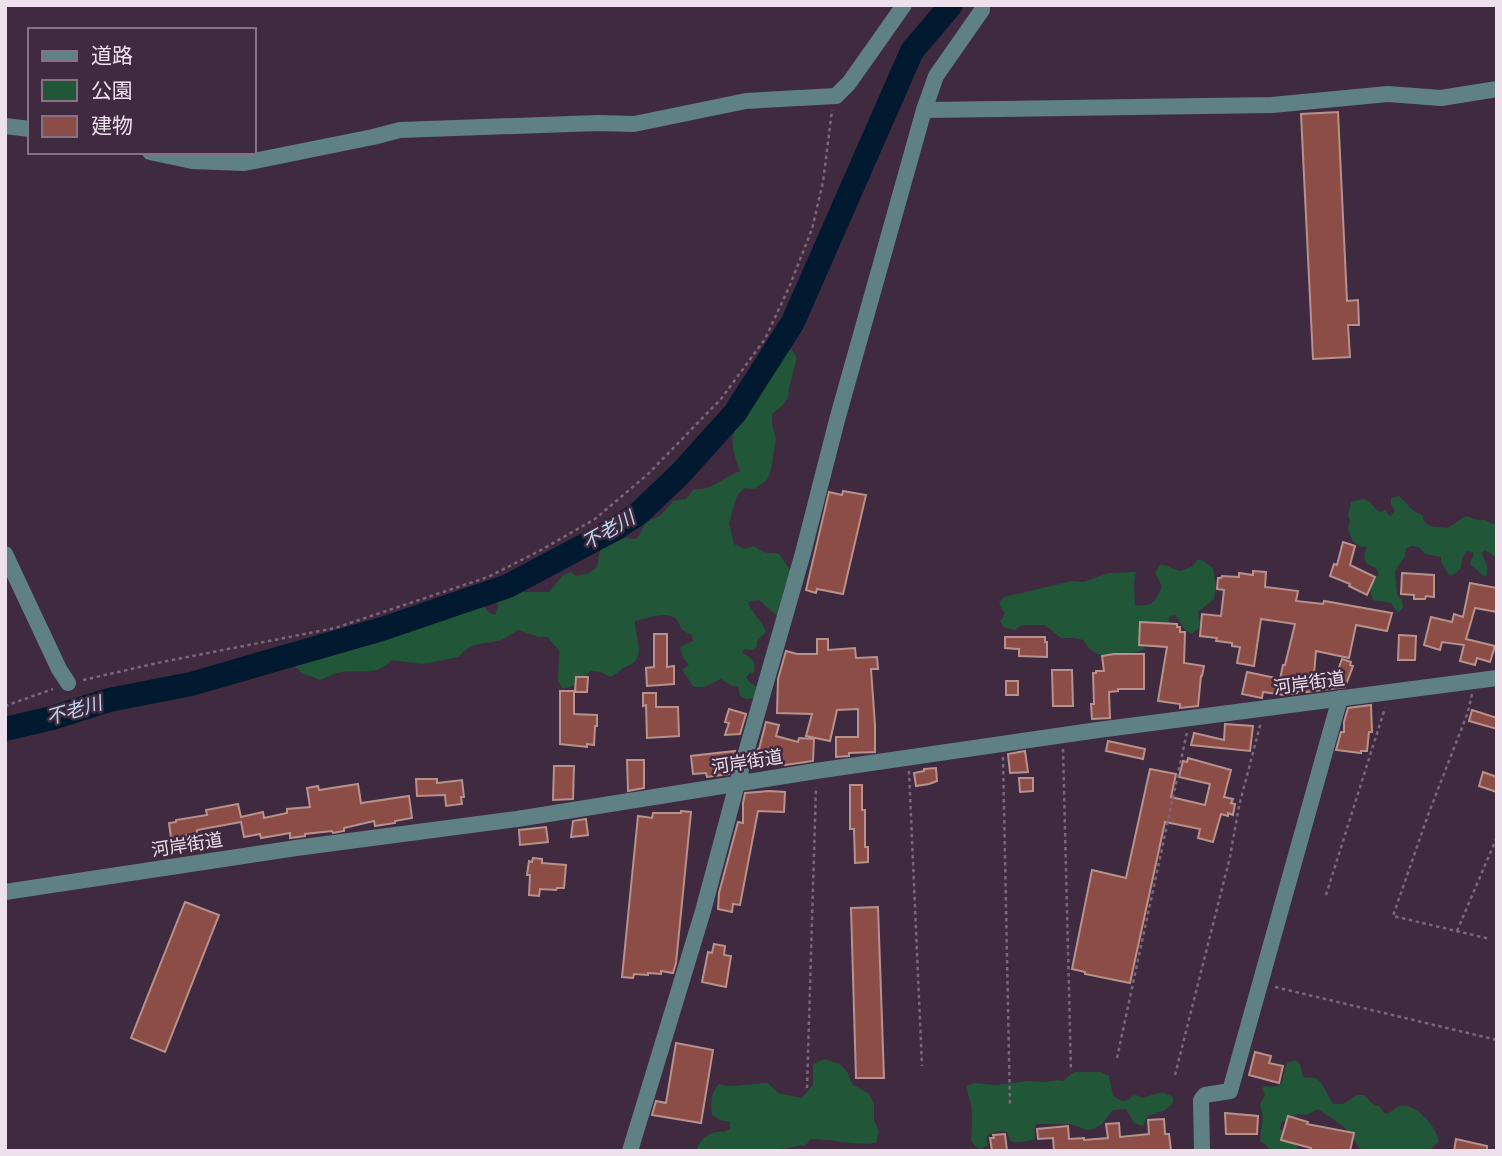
<svg xmlns="http://www.w3.org/2000/svg" width="1502" height="1156" font-family="'PT Sans','Noto Sans JP',sans-serif">
<style>
.green{fill:#215638}
.lines{fill:none;stroke-linecap:round;stroke-linejoin:round}
.river{stroke:#021a30;stroke-width:24}
.building{fill:#8c4d46;stroke:#b7918c;stroke-width:2}
.path{stroke:#7a677a;stroke-width:2.5;stroke-dasharray:3.5 3.5;stroke-linecap:butt}
.minor{stroke:#5f8186;stroke-width:16}
.labels{text-anchor:middle;stroke-width:5;stroke-linejoin:round;paint-order:stroke}
.street-label{font-size:18px;fill:#eee0ed;stroke:#3f2a3f}
.water-label{font-size:19px;font-style:italic;fill:#bbd6f1;stroke:#3f2a3f}
</style>
<rect width="100%" height="100%" fill="#3f2a3f"/>
<path class="green" d="M791 349 797 358 789 388 788 398 782 406 772 414V425L776 438 771 470 767 480 754 489 744 488 737 496 729 523 734 544 744 549 754 546C762 552 767 554 778 553L791 571 783 592 785 601 777 616 759 600 750 601 748 603C753 614 762 621 766 632L757 641V647L752 650 744 649 742 653C751 657 758 662 753 674L750 673 746 677 749 682 757 687 756 698 746 699 740 696 738 686H732L721 679 704 687H694L682 670 689 665 683 658 680 647 693 641 692 635C676 628 684 629 676 619 667 610 646 619 635 621 634 634 647 656 630 665 629 666 626 666 625 667 619 670 618 674 610 677L601 672 591 671 573 686 563 689 558 681 559 650 547 637H539L518 630C511 634 504 640 497 641 480 645 471 641 459 657L422 664 392 660C377 676 362 670 342 672 335 673 327 677 320 680L302 673 294 665 304 659 352 643 371 640 398 631 425 618 434 619 469 606 483 604 488 612 495 615 498 607 496 598 513 592H549L562 576 571 572 576 576 589 573 597 567 600 549 625 538 637 539 646 522 660 516 673 501 686 499 694 489C712 491 723 477 740 471 733 451 725 432 746 417L747 406 741 393 744 385 760 382 765 375 761 364 769 355 778 356Z
M1399 496C1408 504 1410 510 1422 515L1424 521 1430 526 1447 528 1466 516 1478 520H1485L1493 524H1497V558L1485 550 1482 553C1485 563 1491 567 1485 577L1470 564 1474 553 1466 551 1462 559 1461 568 1455 574 1449 575 1441 562V557L1425 554 1419 547 1411 546 1406 549 1405 556 1395 571 1397 595 1402 600 1403 607 1398 613 1391 603 1373 600C1369 589 1368 582 1379 575L1376 568 1367 564 1364 558 1366 546 1361 547 1353 542 1348 529 1350 521 1348 515 1351 502C1370 495 1367 502 1380 512L1385 510 1390 516 1395 511 1391 505V498Z
M1197 560H1202L1213 568 1216 588 1214 599 1198 612 1200 627 1192 634 1186 631 1175 615 1170 616 1168 626 1145 640 1143 650C1121 657 1097 664 1083 640L1074 638H1061L1045 625H1022L1015 630 1005 628 1000 622 1005 613 1001 608 999 602 1004 597 1072 581 1083 582 1109 573 1136 572 1134 583 1135 605C1153 607 1155 602 1162 587L1155 572 1161 564 1180 571 1193 566Z
M824 1059 840 1064 848 1073 850 1080 853 1085 868 1093 874 1103V1120L879 1131 876 1143C854 1146 833 1139 811 1139L806 1145C794 1146 778 1151 767 1149L764 1151H733L731 1149 727 1151H696C700 1138 711 1130 724 1132L730 1129V1122L720 1120 712 1115C710 1105 711 1091 719 1084 734 1089 752 1083 768 1083L778 1093 802 1098 813 1085V1064Z
M1295 1060 1300 1064 1303 1077C1307 1078 1311 1077 1315 1078 1323 1081 1328 1097 1333 1104H1343L1357 1095H1364L1374 1105 1379 1106 1385 1114C1394 1112 1392 1108 1400 1106 1415 1101 1437 1128 1439 1141L1429 1151H1362L1344 1127 1318 1109 1307 1115 1299 1114 1281 1123 1280 1129 1293 1138 1299 1151H1270L1266 1145 1260 1141 1263 1117 1260 1104 1265 1095 1262 1088 1265 1086C1287 1090 1281 1077 1287 1063Z
M1075 1072H1100L1109 1076 1113 1096 1122 1101 1128 1100 1134 1094 1142 1098 1162 1092 1173 1097V1103L1165 1110 1148 1116 1143 1126 1134 1123 1126 1109 1113 1110 1102 1124 1094 1129 1086 1130 1077 1126 1068 1124H1036L1034 1130 1035 1139C1026 1141 1019 1144 1010 1141L1007 1132C999 1131 994 1131 987 1136V1146L980 1149 975 1146 971 1140C972 1128 973 1117 971 1104 969 1097 967 1093 967 1086L974 1083 996 1085 1028 1081 1046 1082 1057 1080 1063 1081 1071 1074Z"/>
<g class="lines">
<path class="river" d="M5 729 52 718 109 700 191 684 382 629 508 586 613 530 638 514 680 474 735 413 793 322 912 51 951 5"/>
</g>
<path class="building" d="M1338 112 1347 301 1358 300 1359 325H1348L1350 357 1313 359 1301 114Z
M843 491 866 495 843 594 817 589 816 593 806 590 829 492 842 495Z
M1343 542 1355 546 1350 565 1375 577 1367 595 1349 586 1350 584 1330 576 1334 564 1337 565Z
M1253 571 1266 572 1265 587 1298 591 1296 601 1323 604 1324 601 1392 613 1387 631 1356 625 1349 658 1316 651 1314 674 1336 676 1342 659 1351 662 1350 665 1353 666 1345 687 1307 692 1298 691 1297 693 1284 695 1263 692 1262 698 1242 694 1247 672 1280 679 1283 665H1285L1295 624 1261 619 1254 666 1237 663 1240 647 1232 646V643L1216 641 1217 638 1200 636 1202 614 1221 616 1224 590 1217 589 1218 578H1221L1222 576 1239 577V573L1253 575Z
M1402 573 1434 575V597L1426 596 1425 599H1414V595L1401 594Z
M1470 583 1497 588V612L1475 608 1466 639 1495 646 1490 662 1477 658 1475 665 1460 661 1464 645 1442 642 1440 650 1424 645 1431 617 1452 622 1454 614 1463 617Z
M1140 622 1177 624V627H1180V632H1185L1184 663 1204 666 1202 676H1201L1198 706 1180 708V704L1158 701 1167 647 1139 645Z
M654 634H667V667L674 666V684L647 686 646 668 654 667Z
M1399 635 1416 636 1415 660H1398Z
M1005 637H1045V642H1047V657L1019 656V649L1005 648Z
M817 639H828V650L855 648 856 658 877 657 878 669H871L875 725V752L849 753V756L836 757V737H858V709L837 710 830 741 806 736 812 714 777 713 778 679 786 651 797 654H817Z
M1114 654H1144V689H1118V691L1109 692 1110 718 1092 719 1091 704H1094L1093 673H1096V671H1104L1102 656Z
M1052 670H1072L1073 706H1053Z
M576 677H588L587 692H575Z
M1006 681H1018V695H1006Z
M560 691H574V714L597 715V726H595L594 745 587 744V747L560 744Z
M643 693H656V707H678L679 736 647 738 646 705 643 706Z
M1371 705 1372 732H1369L1367 751H1361V753L1336 750 1341 732H1344V722L1348 708Z
M729 709 746 714 740 734 725 735 729 723 725 722Z
M1472 710 1497 718V729L1469 721Z
M766 722 779 725 776 736 798 742 799 738 814 739 813 761 785 765 755 761 758 749H759Z
M1225 724 1253 726 1250 751 1191 745 1194 733 1224 740Z
M1108 741 1145 749 1143 759 1106 751Z
M735 751 729 774 707 777 706 773 693 774 691 756Z
M1025 751 1028 772 1010 773 1008 754Z
M1188 758 1231 770 1224 797 1233 799 1231 803 1235 804 1233 815 1228 813V816L1221 814 1213 842 1198 838 1200 829 1165 822 1130 983 1085 974V972L1072 969 1092 870 1126 878 1150 769 1176 774 1171 797 1205 805 1210 784 1179 777 1183 761 1187 762Z
M627 760H644V788L628 791Z
M554 766H574L573 799 553 800Z
M936 768 937 781 929 784 916 786 914 773 924 771V769Z
M1483 772 1497 777V792L1479 786Z
M1019 778H1033V791L1020 792Z
M416 779H437V783L462 780 464 797H461L462 804 446 806 445 795 417 796Z
M358 784 361 803 409 796 412 818 395 821V823L375 826 374 821 344 828V831L333 833 332 831 305 834V836L290 838V833L261 838 260 834 244 837 241 822 197 830V834L171 838 169 823 176 822V820L207 815 206 810 238 804 241 817 263 812 264 818 287 813V809L310 807 307 788 318 786 319 790Z
M850 785H862V810H865V847H868V862L855 863 854 829H850Z
M769 791 785 792 784 812 758 811 740 905 733 904 732 912 718 909 719 893 738 822 743 823V803L745 793Z
M681 811 691 812 676 963 673 973 661 971V974L648 973V975L634 974 633 978 622 977 638 816 652 818 653 813H681Z
M586 819 588 835 571 837 573 821Z
M546 827 548 842 520 845 519 830Z
M533 858 542 859V863L566 865 564 888H557L556 890 540 889 539 896 529 895 530 875H527L529 861 532 862Z
M185 902 219 915 165 1052 131 1038Z
M878 907 884 1078H856L851 908Z
M714 944 725 946 724 955 731 956 726 987 702 982 708 952 712 953Z
M676 1043 713 1050 701 1123 652 1115 656 1101 666 1103Z
M1255 1052 1271 1056 1269 1063 1283 1066 1279 1083 1249 1075Z
M1225 1113 1258 1116 1257 1134H1226Z
M1288 1116 1308 1122 1307 1124 1354 1133 1350 1151H1311V1148L1281 1140Z
M1164 1119 1165 1134H1169L1171 1151H1054L1053 1138 1038 1139 1037 1129 1068 1126 1069 1139 1084 1138V1140L1108 1138 1106 1124 1119 1123 1120 1137 1149 1134 1148 1120Z
M1005 1134 1007 1151H992L990 1138H994L993 1135Z
M1456 1139 1487 1146V1151H1454Z"/>
<g class="lines">
<path class="path" d="M83 680 162 662 335 628 488 577 543 549 595 519 648 474 721 399 765 339 790 285 812 229 823 182 832 110
M1472 694 1468 712 1428 815 1393 916 1490 939
M5 706 53 689
M1063 749 1071 1071
M1003 757 1010 1107
M909 771 922 1066
M1326 895 1385 708
M1457 931 1497 837
M1275 987 1497 1040
M1117 1058 1187 732
M1175 1075 1230 857 1239 806 1261 722
M807 1088 816 787"/>
<path class="minor" d="M924 110 1272 105 1388 94 1441 98 1497 89
M5 126 30 129
M150 152 192 161 244 163 373 137 400 130 598 123 634 124 746 101 836 96 849 83 904 5
M5 554 59 669 68 683
M5 892 296 848 517 819 816 771 1098 730 1497 678
M630 1151 703 911 737 784 803 553 837 420 924 110 936 76 982 10V5
M1202 1151 1201 1100 1205 1095 1230 1091 1340 698"/>
</g>
<g class="labels">
<g class="street-label">
<text transform="translate(1309 683) rotate(-8)" y="6">河岸街道</text>
<text transform="translate(747 762) rotate(-9)" y="6">河岸街道</text>
<text transform="translate(187 845) rotate(-9)" y="6">河岸街道</text>
</g>
<g class="water-label">
<text transform="translate(608 530) rotate(-30)" y="7">不老川</text>
<text transform="translate(74 710) rotate(-16)" y="7">不老川</text>
</g>
</g>
<rect width="1502" height="1156" fill="none" stroke="#eee0ed" stroke-width="14"/>
<rect x="28" y="28" width="228" height="126" fill="#3f2a3f" stroke="#857385" stroke-width="2"/>
<rect x="42" y="51" width="35" height="10" fill="#5f8186" stroke="#857385" stroke-width="2"/>
<text x="91" y="63" font-size="21" fill="#eee0ed">道路</text>
<rect x="42" y="80" width="35" height="21" fill="#215638" stroke="#857385" stroke-width="2"/>
<text x="91" y="98" font-size="21" fill="#eee0ed">公園</text>
<rect x="42" y="116" width="35" height="21" fill="#8c4d46" stroke="#857385" stroke-width="2"/>
<text x="91" y="133" font-size="21" fill="#eee0ed">建物</text>
</svg>
